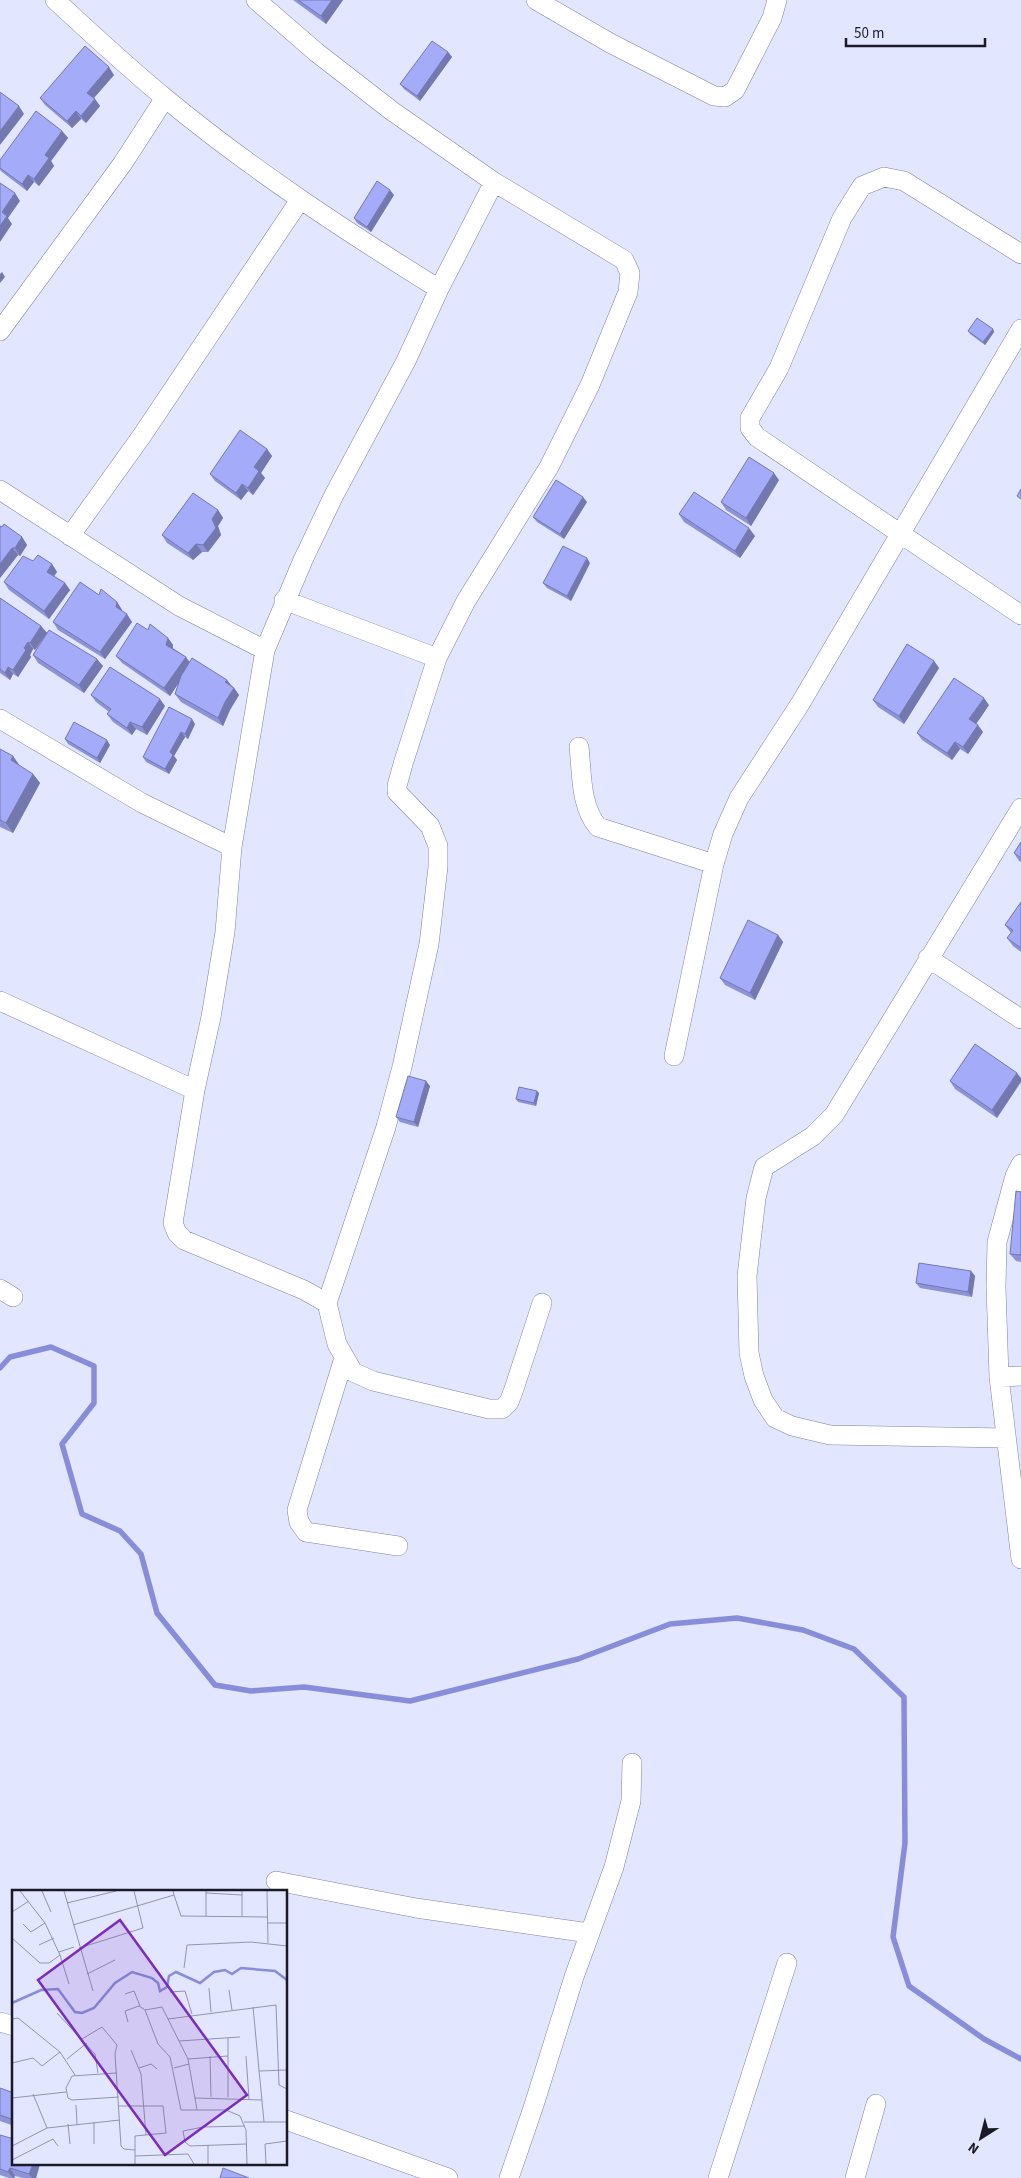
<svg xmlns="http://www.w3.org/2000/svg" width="1021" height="2178" font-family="'Source Sans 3',sans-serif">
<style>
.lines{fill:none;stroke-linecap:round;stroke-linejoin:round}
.stream{stroke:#878dd8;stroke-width:5.5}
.minor-casing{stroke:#7f839f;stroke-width:20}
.minor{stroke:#fff;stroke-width:19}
.wall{fill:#8d93d6}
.shaded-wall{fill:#7378ae}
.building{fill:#a4abf9;stroke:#7378ae}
.inset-river{fill:none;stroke:#878dd8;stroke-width:2.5}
.inset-road{fill:none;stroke:#9294a8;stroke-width:1}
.view{fill:#7b2cbf;fill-opacity:0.15;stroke:#7b2cbf;stroke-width:2.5}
.inset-edge{fill:none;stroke:#191a25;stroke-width:2.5}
</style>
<rect width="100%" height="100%" fill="#e2e6ff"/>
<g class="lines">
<path class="stream" d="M0 1368 10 1357 51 1347 94 1366V1403L62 1444 82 1514 120 1531 141 1554 157 1613 215 1685 251 1691 304 1687 410 1701 578 1659 670 1624 737 1618 803 1630 854 1649 904 1697 905 1843 893 1937 909 1986 984 2039 1021 2059"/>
<defs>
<path id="minor" d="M55 0C91 33 127 67 165 98 251 169 344 230 439 289
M256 0 316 52 392 111 494 182 624 260 630 273 628 292 590 385 549 467 466 601 437 658 403 764 397 786V792L430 826 438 846V867L429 944 402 1067 386 1127 327 1303 337 1344 353 1372 373 1381 489 1409H502L509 1402 514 1389 542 1303
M536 0 610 43 714 96 725 97 735 90 772 18 777 0
M1021 254 904 181 884 177 862 186 842 218 779 368 750 418V428L757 437 1021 615
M0 331 123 163 165 98
M0 490 179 606 265 650
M70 536 141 437 300 200
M284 600 437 658
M0 719 142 803 232 847
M579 747C582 773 580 806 598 827L714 864
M928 958 1021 1019
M0 1001 195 1090
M674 1056 714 864 723 834 739 798 800 704 1021 329
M1021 1164 1015 1176 997 1242 996 1287 999 1377 1021 1559
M0 1289 13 1297
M327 1303 304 1290 184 1240 177 1233 173 1223 195 1090 211 1017 225 932 232 847 265 650 303 560 334 495 406 361 439 289 494 182
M344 1358 297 1510 299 1522 306 1532 398 1546
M999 1377 1021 1376
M1006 1438 830 1435 792 1426 775 1418 763 1400 754 1376 749 1353 747 1276 756 1198 764 1167 813 1136 834 1115 1021 808
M276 1881 416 1908 589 1933
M0 2022 14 2026
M286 2120 448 2178
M509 2178 534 2105 574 1977 614 1867 631 1801 632 1763
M718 2178 787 1963
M855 2178 876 2104"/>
</defs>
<use href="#minor" class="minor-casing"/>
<use href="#minor" class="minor"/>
</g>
<path class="wall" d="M293 0H343L326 24Z
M448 52 452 57 420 101 404 89 400 84Z
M114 75 94 98 100 106 86 123 81 119 72 128 45 105 40 98Z
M62 131 68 138 51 161 54 166 39 186 34 182 27 191 2 172 0 170V160Z
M394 195 371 232 357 223 354 218Z
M993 329 994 332 985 345 970 334 968 331Z
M267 449 272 456 261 473 265 478 253 495 248 491 241 500 215 481 210 474Z
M779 480 751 526 726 510 721 502Z
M587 502 564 539 537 522 533 517Z
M218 510 223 518 218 526 221 535 208 552H202L193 560 167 543 162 535Z
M679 514 755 536 740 558 684 522Z
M0 526 22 537 27 545 20 556 18 555 0 578Z
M33 561 52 564 57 572 54 576 65 583 70 590 49 619 9 590 4 582Z
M590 563 571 601 547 588 543 583Z
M99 595 117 602 122 610V611L132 622 105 659 58 630 53 622Z
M0 598 41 626 47 633 103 666 84 693 38 663 33 655 46 634 35 650 33 649 30 655 31 657 18 677 13 674 10 680 0 673Z
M148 630 168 638 173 645V648L186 657 189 663 227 680 232 686 234 688 239 695 230 710 223 726 181 702 175 694 180 681 170 696 122 663 116 656Z
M934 661 939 668 904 724 878 707 873 700Z
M91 695 165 706 147 735 136 729 132 735 113 722 107 714 109 712 96 702Z
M989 705 976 724 983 732 968 754 960 749 952 760 922 740 917 733Z
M195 724 188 739 185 737 174 756 177 760 169 774 146 762 143 757Z
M65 739 110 745 100 763 68 744Z
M0 749 13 756 18 765 33 774 40 783 13 833 0 827Z
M1021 842V862L1019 861 1014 853Z
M1021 902V952L1013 946 1007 938 1011 933 1005 925Z
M778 935 783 942 755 1000 725 985 720 978Z
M975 1044 997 1118 955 1089 950 1081Z
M430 1086 418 1127 400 1122 396 1117Z
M539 1093 536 1106 518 1102 516 1099Z
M1021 1192V1262L1016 1261 1010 1254Z
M971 1271 975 1276 972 1297 920 1288 916 1283Z
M0 2088 14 2093V2126L0 2121Z
M0 2135 14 2164H40L36 2178H23L15 2176 14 2178H9L0 2175Z"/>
<path class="shaded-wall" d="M332 0H343L326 24 321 16Z
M448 52 452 57 420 101 417 96Z
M109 67 114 75 92 100 87 93Z
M95 99 100 106 86 123 81 116Z
M19 106 24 114 0 145V131Z
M76 111 81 119 72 128 67 121Z
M62 131 68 138 51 161 54 166 39 186 34 179 45 155Z
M28 175 34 182 27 191 22 184Z
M390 190 394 195 371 232 367 227Z
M15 193 20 201 8 218 12 224 0 242V226L2 212Z
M2 272 5 277 0 283V274Z
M993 329 994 332 985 345 983 342Z
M267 449 272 456 261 473 265 478 253 495 248 488 254 467Z
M774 473 779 480 751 526 746 518Z
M242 484 248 491 241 500 236 493Z
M583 497 587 502 564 539 560 534Z
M218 510 223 518 218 526 221 535 208 552 203 545 212 519Z
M749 528 755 536 740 558 735 551Z
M22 537 27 545 20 556 15 548Z
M196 544 202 552 193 560 188 553Z
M12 548 18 555 0 578V564Z
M587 558 590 563 571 601 567 596Z
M52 564 57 572 52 579 47 572Z
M65 583 70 590 49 619 44 611Z
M117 602 122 610 121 614 116 607Z
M127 614 132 622 105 659 100 652Z
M41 626 47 633 35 650 30 643Z
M168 638 173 645 172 652 166 645Z
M28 642 33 649 30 655 31 657 18 677 13 670Z
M186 657 191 664 170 696 164 688Z
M97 659 103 666 84 693 79 685Z
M934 661 939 668 904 724 899 716Z
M8 667 13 674 10 680 5 673Z
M227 680 232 687 225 682Z
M234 688 239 695 230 710 223 726 218 718 225 702Z
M984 698 989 705 974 727 969 719Z
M160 699 165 706 147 735 142 727Z
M192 719 195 724 188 739 185 734Z
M130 722 136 729 132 735 127 728Z
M978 725 983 732 968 754 963 747Z
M181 732 185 737 174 756 177 760 169 774 165 769 170 752Z
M107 740 110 745 100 763 97 758Z
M955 742 960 749 952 760 947 753Z
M13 756 20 766 11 760Z
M33 774 40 783 13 833 6 823Z
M778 935 783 942 755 1000 750 993Z
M1017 1073 1021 1078V1082L997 1118 992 1110Z
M426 1081 430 1086 418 1127 414 1122Z
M537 1091 539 1093 536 1106 534 1103Z
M971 1271 975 1276 972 1297 968 1292Z
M33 2164H40L36 2178H32L29 2174Z
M10 2168 15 2176 14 2178H13L8 2172Z"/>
<path class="building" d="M298 0H332L321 16Z
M432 41 448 52 417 96 400 84Z
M85 46 109 67 87 93 95 99 81 116 76 111 67 121 40 98Z
M0 92 19 106 0 131Z
M36 111 62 131 45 155 49 158 34 179 28 175 22 184 0 168V160Z
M377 181 390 190 367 227 354 218Z
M0 183 15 193 2 212 7 216 0 226Z
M977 318 993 329 983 342 968 331Z
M240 430 267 449 254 467 259 471 248 488 242 484 236 493 210 474Z
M749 457 774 473 746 518 721 502Z
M556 480 583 497 560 534 533 517Z
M1021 489V499L1017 496Z
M694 492 749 528 735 551 679 514Z
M193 493 218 510 212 519 216 528 203 545 196 544 188 553 162 535Z
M4 524 22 537 15 548H12L0 564V526L2 527Z
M563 546 587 558 567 596 543 583Z
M38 555 52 564 47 572 65 583 44 611 4 582 23 556 33 561Z
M80 582 99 595 101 589 117 602 116 607 127 614 100 652 53 622Z
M0 598 41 626 30 643 28 642 24 648 26 650 13 670 8 667 5 673 0 669Z
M137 623 148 630 150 624 168 638 166 645 186 657 164 688 116 656Z
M49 630 97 659 79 685 33 655Z
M907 644 934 661 899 716 873 700Z
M192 658 227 680 225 682 234 688 225 702 218 718 175 694 181 676Z
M110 667 160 699 142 727 130 722 127 728 107 714 111 709 91 695Z
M954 678 984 698 969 719 978 725 963 747 955 742 947 753 917 733Z
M169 707 192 719 185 734 181 732 170 752 173 755 165 769 143 757Z
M74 722 107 740 97 758 65 739Z
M0 749 13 756 11 760 33 774 6 823 0 820Z
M1021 842V858L1014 853Z
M1021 902V948L1007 938 1013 930 1005 925Z
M748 920 778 935 750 993 720 978Z
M975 1044 1017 1073 992 1110 950 1081Z
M408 1076 426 1081 414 1122 396 1117Z
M519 1087 537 1091 534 1103 516 1099Z
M1016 1191 1021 1192V1255L1010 1254Z
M919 1263 971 1271 968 1292 916 1283Z
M0 2088 14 2093V2120L0 2115Z
M0 2135 14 2139V2164H33L29 2174 10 2168 8 2172 0 2169Z
M223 2168 249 2178H220Z"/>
<g transform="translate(12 1890)">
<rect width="275" height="275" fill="#e2e6ff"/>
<path class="inset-river" d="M0 113 29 100 46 99 63 122 70 123 82 118 103 93 120 82 140 88 146 93 148 101 155 97 157 86 164 82 188 93 202 82 213 80 220 84 229 78 263 81 275 90"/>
<path class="inset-road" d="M30 1 39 22M52 1 81 101M194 1V26M255 1 256 53M194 3 230 5M162 5 169 26 255 27M55 13 104 1M0 22 17 11M230 26V1M255 33H275M11 34 19 42 33 33M61 35 162 5 161 1M0 48 28 73H37L48 65 33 33 8 1M27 55 42 48M67 58 131 38 122 1M47 62 62 57M48 65 57 94M172 78 175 55 239 52 275 56M75 84 103 70M197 98 199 122M217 100 220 120M158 102 173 101 180 124M113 104 122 101 128 116M241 117 252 232M133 120 150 117 176 169 185 220M45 123 83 164 86 183M0 129 6 128 48 162 63 185M156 129 264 115 267 195 275 199M116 132 113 121 127 116 133 120 146 154 158 167 169 220H214L228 226 234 240 235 274M216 148V207M70 149 90 137 105 155 103 164 109 256 112 259 123 260V274M167 151 228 147M119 160 129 184 134 245M198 166 199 207M234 166 237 209M55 169 75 153M176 169 216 166M0 173 21 168 30 176 48 162M127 178 139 174 145 179M162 178 177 174M247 181 275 180M105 183 60 186 54 198 56 208 60 210 107 207M21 204 35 238M0 208 54 202M183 208 250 210M64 215 65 234M107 216H151L154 243 123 246V260M82 232V254M232 232H275M56 234 58 254M233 236 191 237 171 241 173 252 178 256 234 254M0 256 35 238 108 230M123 266 176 264 182 274M0 270 41 249 46 256M196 274V255M254 274 253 254 275 251"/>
<path class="view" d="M108 30 235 205 153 265 26 90Z"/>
<rect width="275" height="275" class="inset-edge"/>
</g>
<g transform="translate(981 2138) rotate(216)" stroke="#e2e6ff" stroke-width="4" paint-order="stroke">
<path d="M0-4L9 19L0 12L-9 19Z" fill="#191a25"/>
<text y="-8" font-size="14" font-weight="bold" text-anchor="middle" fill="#191a25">N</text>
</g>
<path d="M846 38v8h139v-8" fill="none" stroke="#191a25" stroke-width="2.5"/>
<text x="854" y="38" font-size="15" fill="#191a25" stroke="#e2e6ff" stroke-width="4" paint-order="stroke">50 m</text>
</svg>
